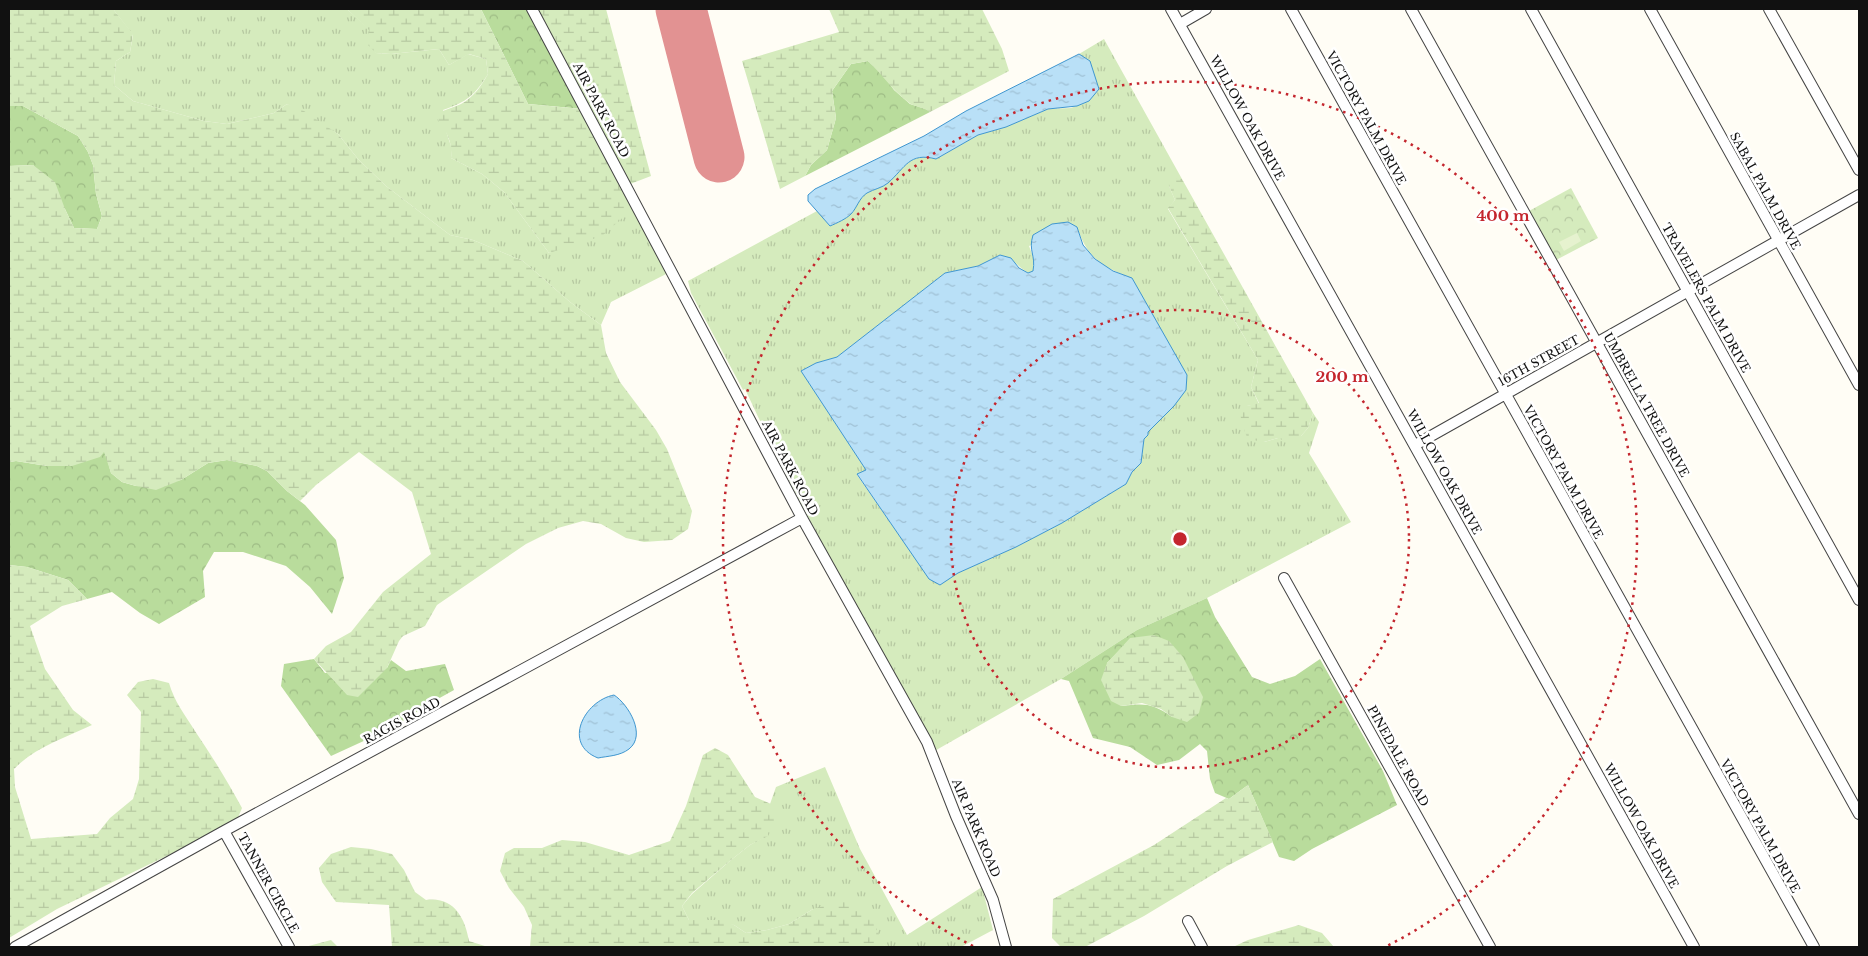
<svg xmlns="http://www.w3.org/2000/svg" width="1868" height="956" font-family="'Libre Baskerville',serif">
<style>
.grass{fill:url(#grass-tufts);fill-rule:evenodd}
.forest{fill:url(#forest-crowns);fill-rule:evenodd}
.wetland{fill:url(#wetland-marsh)}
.park{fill:url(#park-crowns)}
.pitch{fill:#e6f2cf}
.water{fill:url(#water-ripples);stroke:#3f96cf}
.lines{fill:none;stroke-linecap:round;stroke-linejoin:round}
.runway{stroke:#e29292;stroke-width:51}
.minor-casing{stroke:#444;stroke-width:12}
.minor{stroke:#fff;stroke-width:10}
.ring{fill:none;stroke:#c4262e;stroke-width:2.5;stroke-dasharray:2.5 5}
.labels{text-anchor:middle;stroke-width:5;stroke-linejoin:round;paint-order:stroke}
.street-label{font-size:12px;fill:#111;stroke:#fff}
.centre{fill:#c4262e;stroke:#fff;stroke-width:2.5}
.ring-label{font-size:15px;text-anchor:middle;font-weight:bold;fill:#c4262e;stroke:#fff;stroke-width:5;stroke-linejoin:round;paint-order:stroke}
</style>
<defs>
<pattern id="grass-tufts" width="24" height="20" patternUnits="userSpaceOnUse" patternTransform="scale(1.25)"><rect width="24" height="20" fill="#d5ebbd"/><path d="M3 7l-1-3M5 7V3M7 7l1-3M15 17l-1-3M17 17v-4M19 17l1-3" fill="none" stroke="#b6c8a1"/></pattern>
<pattern id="forest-crowns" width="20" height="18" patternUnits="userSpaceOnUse" patternTransform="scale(1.25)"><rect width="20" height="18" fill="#b9dc9c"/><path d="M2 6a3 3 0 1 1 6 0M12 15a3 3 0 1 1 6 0" fill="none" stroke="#9ebc85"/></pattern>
<pattern id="wetland-marsh" width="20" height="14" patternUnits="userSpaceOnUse" patternTransform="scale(1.25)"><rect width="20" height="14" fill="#d5ebbd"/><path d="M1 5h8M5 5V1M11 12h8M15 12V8" fill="none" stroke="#b6c8a1"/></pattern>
<pattern id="park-crowns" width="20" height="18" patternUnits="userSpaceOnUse" patternTransform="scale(1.25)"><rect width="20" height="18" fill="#d5ebbd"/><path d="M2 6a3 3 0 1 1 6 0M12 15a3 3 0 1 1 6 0" fill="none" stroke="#b6c8a1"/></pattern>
<pattern id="water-ripples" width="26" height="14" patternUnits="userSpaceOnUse" patternTransform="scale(1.25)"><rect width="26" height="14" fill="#b9e0f7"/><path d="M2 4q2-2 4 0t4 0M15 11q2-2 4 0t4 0" fill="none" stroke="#9ebfd3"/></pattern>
</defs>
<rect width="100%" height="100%" fill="#fffdf5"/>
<path class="grass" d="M113 9H347L370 30 376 53 391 54 439 49 449 65 468 54 486 59 488 74C475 95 467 102 443 110L445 128 452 149 451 158 482 174 504 192 549 253 636 206 672 271 611 302 601 325 570 302 523 261 473 240 450 235 386 186 358 159 338 134 287 104 274 113 227 124 204 121 133 101 114 85 116 61 130 52 133 35Z
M1104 39 1182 179H1178L1169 186 1175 200 1168 209 1258 360 1251 387 1259 404 1247 406 1264 442 1278 438 1301 436 1308 428 1313 413 1319 422 1309 453 1351 522 1207 598 1137 630 1061 679 931 753 777 457 745 389 743 390 691 293 688 281 817 211 830 226C837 223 845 219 851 214 857 208 859 198 867 193 874 189 882 188 888 183 906 167 909 152 936 159L978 135 1006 127 1048 109 1071 108 1089 101 1090 61 1079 54ZM1077 227C1088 259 1102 267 1132 278L1174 406 1148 432V435L1144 439 1141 463 1132 472 1126 484 1062 523 1016 547 958 573 940 585 929 578 857 475 866 470 801 371 816 363 837 357 945 273 978 266 1000 255C1016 259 1015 265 1028 273L1033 271 1034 259 1029 246Z
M825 767 860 849 907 935 982 887 993 930 961 947H885L878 936 813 909 789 924 767 930 746 933 734 925 689 920 682 906 692 894 731 860 750 845 768 835 770 804 776 787Z"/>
<path class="forest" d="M481 9H527L583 109 528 104Z
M868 61 883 75 894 90 910 104 926 109 930 112 805 176 811 165 827 150 836 118 832 91 851 64Z
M9 106H23L78 136 88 152 93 165 96 194 102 216 97 229 74 228 65 209 33 165 9 166Z
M105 451 111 473 122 482 136 486 181 480 208 463 227 460 257 466 267 471 287 491 305 505 336 540 344 578 332 614 310 587 286 566 243 552H214L203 571 205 597 159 624 140 613 112 592 87 599 68 580 27 567 9 565V462L16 461 47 466Z
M1207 598 1215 617 1252 677 1270 684 1295 676 1320 659 1383 771 1397 805 1312 849 1294 861 1279 857 1248 785 1229 799 1215 793 1210 779 1207 751 1200 744 1179 760 1157 765 1130 747 1093 738 1069 681 1061 679 1137 630ZM1119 651 1172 717C1153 703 1144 703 1121 706L1107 663Z
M314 659 325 673 387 668 391 660 406 671 445 664 454 690 427 705 392 728 331 756 281 686 284 664Z"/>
<path class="wetland" d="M9 9H113L133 34 130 52 116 61 114 85 133 101 204 121 227 124 274 113 287 104 304 111 338 134 358 159 386 186 450 235 473 240 523 261 570 302 601 325 606 353 620 382 656 430 667 449 692 511 688 529 672 540 644 542 626 538 601 524 583 521 558 528 526 544 437 605 425 626 403 636 399 641 387 668 358 697 347 695 314 659 326 646 351 632 383 592 431 554 412 492 359 452 316 485 300 501 287 491 267 471 257 466 227 460 208 463 181 480 156 490 136 486 122 482 111 473 104 452 100 457 72 466H47L16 461 9 462V166L33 165 55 182 65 209 74 228 97 229 102 216 96 194 93 165 88 152 78 136 23 106H9Z
M347 9H481L528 104 582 109 527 9H606L651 176 625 186 636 206 602 236 549 253 504 192 482 174 451 158C453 140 445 129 434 115 443 110 452 108 461 104 474 97 481 86 488 74L486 59 469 54 449 65 439 49 391 54 376 53 367 44 369 30Z
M829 9H982L1002 49 1009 71 930 112C923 107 914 107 908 102 892 90 883 75 868 61L851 64 832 91 836 118 827 150 811 165 805 176 780 189 742 61 839 32Z
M1168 177 1182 179 1313 413 1308 428 1301 436 1289 443 1278 438 1264 442 1248 439C1242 426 1239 416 1241 403L1247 406 1259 403 1251 387 1258 360 1168 208 1175 200 1169 186Z
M9 565 27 567 68 580 87 599 62 606 30 626 45 669 73 710 92 725C65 738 35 747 14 769L15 787 31 839 97 834 110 818 133 799 139 779 141 712 127 695 138 682 153 679 169 683C174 701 185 715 195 731 212 756 228 782 242 808L237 820 214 833 57 909 9 938Z
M1154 635 1169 641 1183 657 1203 697 1199 713 1187 722 1172 717 1161 709 1142 703 1121 706 1111 701 1101 680 1107 663 1130 638Z
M715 748 728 755 755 797 771 804 779 818 768 836 750 845 731 860 692 893 682 906 689 920H720L734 925 746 933 767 930 789 924 813 909 841 900 867 910 885 947H530L532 925 524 907 509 888 500 871 505 853 514 848H542L562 840 585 842 629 855 670 841 686 806 703 755Z
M1248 785 1273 842 1227 866 1144 916 1085 947H1061L1052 938 1053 899 1154 845 1226 798 1229 799Z
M351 847 371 849 392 854 404 870 415 892 426 900C453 896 465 917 469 941L488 947H392L389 905 336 902 322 882 319 868 331 854Z
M1299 925 1322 933 1334 947H1233L1248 940Z
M331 940 338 947H305Z"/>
<path class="park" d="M1571 188 1598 238 1556 260 1529 211Z"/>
<path class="pitch" d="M1577 233 1581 241 1564 251 1559 242Z"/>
<path class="water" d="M1079 54 1090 61 1099 89 1089 101 1077 106 1048 109 1006 127 978 135 936 159C909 152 906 167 888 183 882 188 874 189 867 193 859 198 857 208 851 214 846 219 837 223 830 226L808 201V195L815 189 924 136 966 111Z
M1068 222 1077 227 1083 245 1095 259 1113 271 1132 278 1187 375 1186 390 1174 406 1148 432V435L1144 439 1141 463 1132 472 1126 484 1062 523 1016 547 958 573 940 585 929 579 857 474 866 470 801 371 816 363 837 357 945 273 978 266 1000 255 1011 258 1019 268 1028 273 1033 271C1036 255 1028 251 1033 235L1052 224Z
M614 695C628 704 647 735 629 749 620 756 608 756 598 758 562 744 584 701 614 695Z"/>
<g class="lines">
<path class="runway" d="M681 9 719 157"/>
<defs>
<path id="minor" d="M532 9 802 518 927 742 956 816 993 900 1006 947
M1171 9 1694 947
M1291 9 1814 947
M1411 9 1859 814
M1531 9 1859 600
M1650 9 1859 385
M1769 9 1859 170
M1180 24 1206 9
M1415 445 1859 195
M1284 578 1490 947
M224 831 289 947
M1188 921 1202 947
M15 947 224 831 802 518"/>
</defs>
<use href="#minor" class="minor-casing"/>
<use href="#minor" class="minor"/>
</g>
<g class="ring">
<circle cx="1180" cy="539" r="229"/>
<path d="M973 946A457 457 0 1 1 1387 946"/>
</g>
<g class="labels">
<g class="street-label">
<text transform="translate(601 110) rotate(62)" y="4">AIR PARK ROAD</text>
<text transform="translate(1247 118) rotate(61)" y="4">WILLOW OAK DRIVE</text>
<text transform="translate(1366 118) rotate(61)" y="4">VICTORY PALM DRIVE</text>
<text transform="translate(1765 191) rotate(61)" y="4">SABAL PALM DRIVE</text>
<text transform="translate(1706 298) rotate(61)" y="4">TRAVELERS PALM DRIVE</text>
<text transform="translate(1539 361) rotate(-29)" y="4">16TH STREET</text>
<text transform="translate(1646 405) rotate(61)" y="4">UMBRELLA TREE DRIVE</text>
<text transform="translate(790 468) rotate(62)" y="4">AIR PARK ROAD</text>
<text transform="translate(1444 472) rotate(61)" y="4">WILLOW OAK DRIVE</text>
<text transform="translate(1563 472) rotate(61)" y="4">VICTORY PALM DRIVE</text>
<text transform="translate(402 721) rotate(-28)" y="4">RAGIS ROAD</text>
<text transform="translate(1398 756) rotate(61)" y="4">PINEDALE ROAD</text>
<text transform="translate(1641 826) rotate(61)" y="4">WILLOW OAK DRIVE</text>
<text transform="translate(1760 826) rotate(61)" y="4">VICTORY PALM DRIVE</text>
<text transform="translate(976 828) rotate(67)" y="4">AIR PARK ROAD</text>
<text transform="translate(268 883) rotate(61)" y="4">TANNER CIRCLE</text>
</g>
</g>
<circle cx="1180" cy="539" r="8" class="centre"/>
<g class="ring-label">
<text x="1503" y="221">400 m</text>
<text x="1342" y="382">200 m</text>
</g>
<rect width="1868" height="956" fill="none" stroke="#111111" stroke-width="20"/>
</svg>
